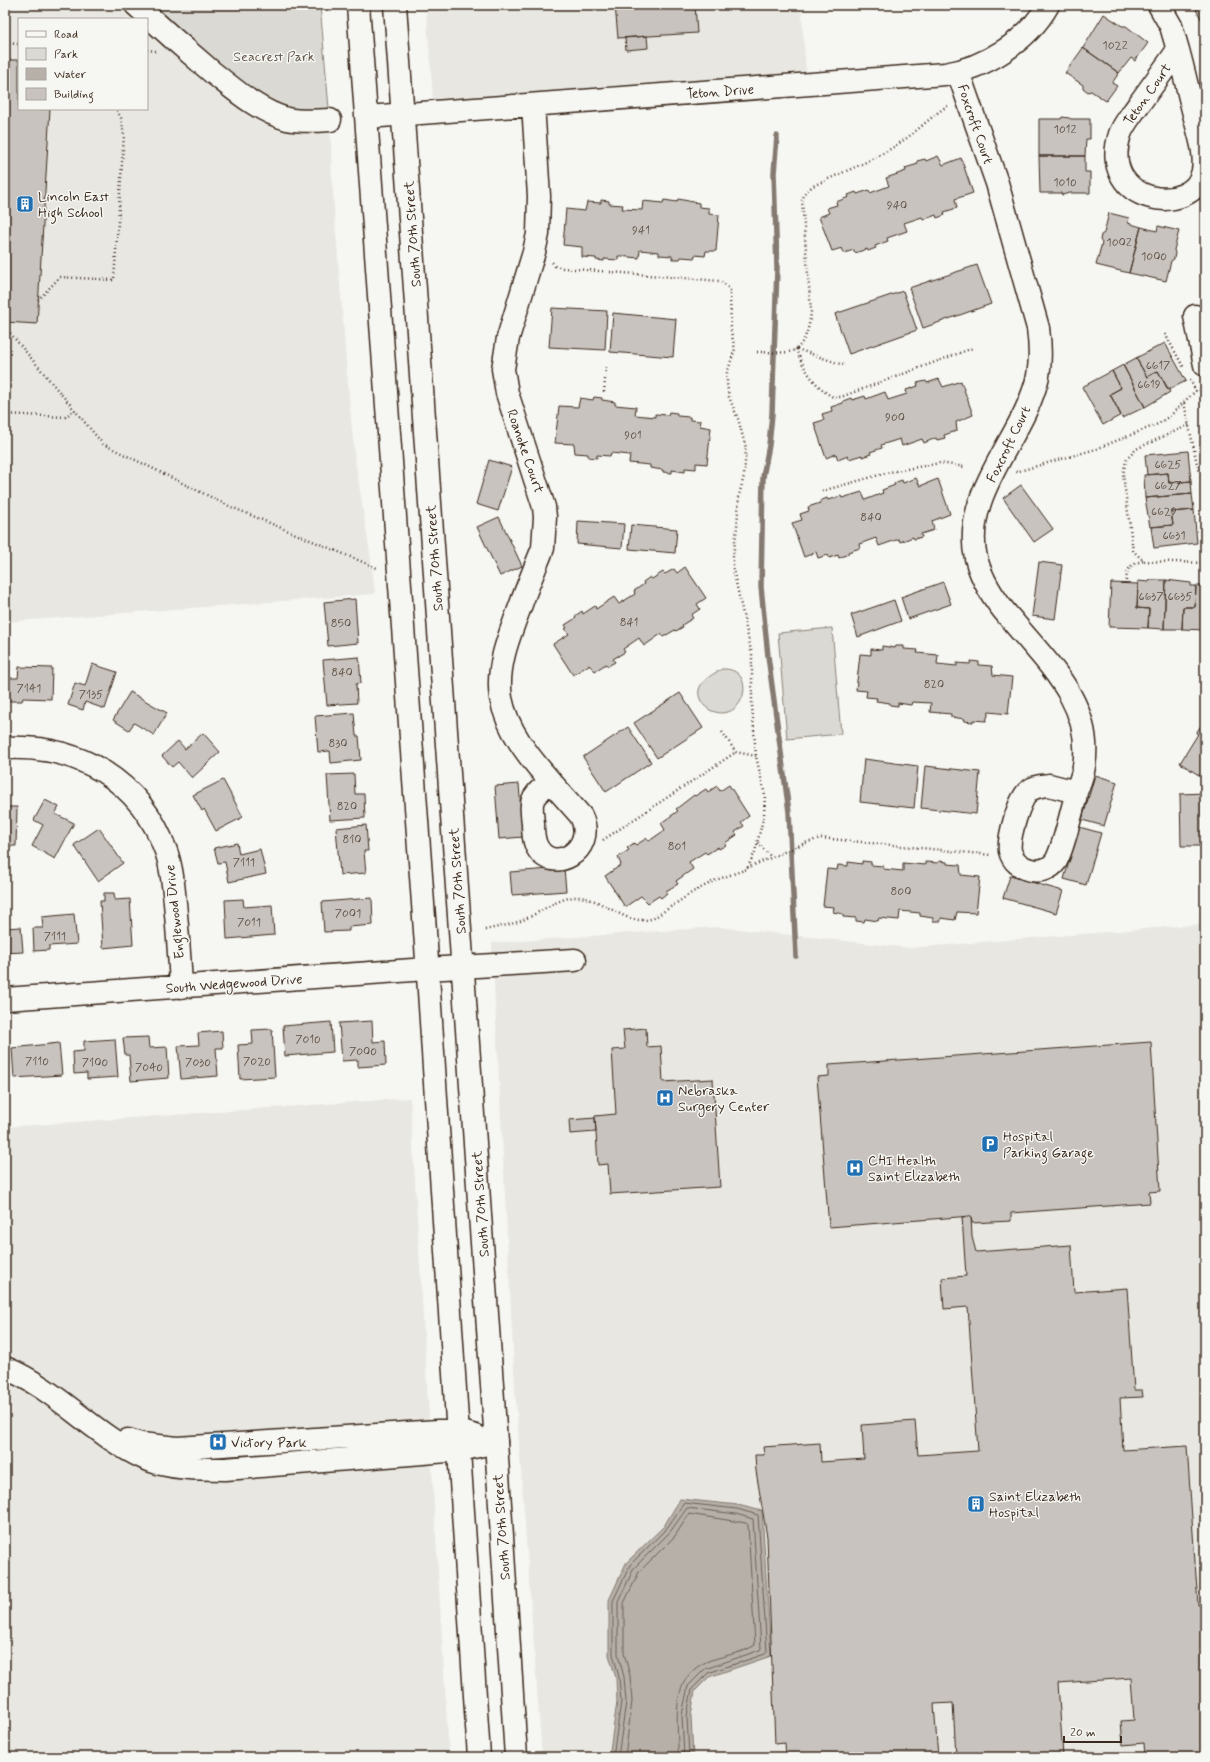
<svg xmlns="http://www.w3.org/2000/svg" width="1210" height="1762" font-family="Mynerve,sans-serif">
<style>
.built{fill:#e8e7e2;fill-rule:evenodd}
.green{fill:#dad9d3;stroke:#8a8278}
.water{fill:#b6b0a9;stroke:#857a71}
.lines{fill:none;stroke-linecap:round;stroke-linejoin:round}
.shore{stroke:#6c6056;stroke-width:1}
.stream{stroke:#857a71;stroke-width:5.5}
.building{fill:#c8c3be;stroke:#3b2a1e}
.minor-casing{stroke:#3b2a1e;stroke-width:25}
.major-casing{stroke:#3b2a1e;stroke-width:25}
.path{stroke:#3b2a1e;stroke-width:2.5;stroke-dasharray:1 3;stroke-linecap:butt}
.minor{stroke:#f6f6f2;stroke-width:22}
.major{stroke:#f6f6f2;stroke-width:22}
.labels{text-anchor:middle;stroke-width:3;stroke-linejoin:round;paint-order:stroke}
.number-label{font-size:12px;fill:#5e5046}
.park-label{font-size:14px;fill:#63564b;stroke:#f6f6f2}
.street-label{font-size:14px;fill:#3b2a1e;stroke:#f6f6f2}
.poi-label{font-size:14px;fill:#3b2a1e;stroke:#f6f6f2;text-anchor:start}
</style>
<rect width="100%" height="100%" fill="#f6f6f2"/>
<filter id="ink" filterUnits="userSpaceOnUse"><feTurbulence type="fractalNoise" baseFrequency=".025" numOctaves="2"/><feDisplacementMap in="SourceGraphic" scale="8" xChannelSelector="R" yChannelSelector="G"/><feConvolveMatrix kernelMatrix="1 2 1 2 8 2 1 2 1" color-interpolation-filters="sRGB"/></filter>
<g filter="url(#ink)">
<path class="built" d="M5 5H136L330 120 332 182 349 399 355 460 371 560 375 594 5 622ZM19 19H147V109H19Z
M426 5H801L807 85 434 112Z
M1205 924V1757H542L515 1388 492 943 718 927 910 948Z
M410 1098 449 1757H5V1127Z"/>
<path class="green" d="M136 5H320L330 120 288 119Z
M832 628 841 734 787 739 778 633Z
M722 669C758 667 746 724 712 711 707 709 704 706 701 701 692 685 711 675 722 669Z"/>
<path class="water" d="M680 1499 738 1505 762 1511 771 1656 709 1677 695 1691 691 1716 693 1757H609L617 1702 616 1678 609 1655V1600L626 1563 664 1526Z"/>
<g class="lines">
<path class="shore" d="M613 1757 621 1702 619 1677 613 1654V1601L630 1565 667 1528 684 1503 737 1509 758 1515 767 1652 765 1654 708 1673 692 1689 687 1716 689 1757
M618 1757 626 1702 624 1677 618 1654V1602L634 1568 670 1532 687 1508 736 1514 753 1519 761 1648 760 1650 705 1669 688 1686 682 1715 684 1757
M625 1757 632 1701 630 1676 624 1653V1603L639 1572 675 1536 689 1514 746 1523 748 1525 755 1645C745 1652 724 1656 711 1660 667 1676 679 1721 678 1757"/>
<path class="stream" d="M777 136 774 173 777 268 772 414 769 445 763 477 761 587 768 656 789 812 796 956"/>
</g>
<path class="building" d="M615 5H695L697 33 618 38Z
M1199 5H1205V25L1196 10 1200 7Z
M1104 14 1122 26H1126L1148 43 1135 61 1131 58 1119 73 1083 48Z
M647 36 648 48 626 50 625 38Z
M1083 48 1119 73 1112 83 1117 86 1106 101 1091 91 1088 92 1083 88V85L1065 73Z
M5 60H19V109H50L37 324 5 322Z
M1062 117 1069 118 1071 119H1090V139H1086L1085 156H1039V119H1061Z
M938 156 943 165 961 158 973 193 955 199 957 208 944 212 945 215 937 218 936 215 923 220 922 217 904 223 907 231 887 238 888 241 875 246 876 248 868 251 867 249 855 253 854 250 844 253 842 248 832 251 819 217 829 213 827 208 837 205 836 202 849 197 848 195 856 192 857 194 869 190 870 193 889 186 886 178 906 171 905 168 918 164 917 161 925 159 926 161Z
M1039 156H1085V172H1090V193H1070L1062 195 1061 193H1040Z
M678 199 699 203V207L709 208V214L719 215 716 251H706L705 256 695 255 694 258 681 257 680 259H672V256L659 255V252L640 250 639 258 618 256V260L604 259V261L596 260V258L582 257V247L563 245 566 209 585 211 587 202 601 203V200L609 201V204L623 205 622 209 642 210 643 201 663 203 664 200 677 202Z
M1109 213 1129 218 1128 223 1141 227 1129 273 1096 265 1102 243 1100 240 1101 235 1104 233Z
M1158 226 1179 231 1174 250 1175 253 1174 259 1171 261 1166 281 1129 273 1141 227 1157 231Z
M977 265 991 304 923 328 909 288Z
M903 291 917 330 849 354 835 314Z
M552 308 607 311 605 350 549 347Z
M613 313 676 319 673 357 610 352Z
M1165 343 1186 381 1168 390 1158 371 1147 377 1136 358Z
M1136 358 1147 377 1158 371 1170 392 1145 407 1123 365Z
M1123 365 1145 407 1122 418 1110 394 1121 388 1112 371Z
M1112 371 1121 388 1110 394 1121 415 1103 425 1082 387Z
M939 379 943 387 961 381 973 415 956 422 957 431 944 435 945 438 937 440 936 438 924 443 922 439 902 446 900 439 881 445 882 448 870 452 871 454 862 457V455L849 459 848 456 838 460 836 454 826 458 814 423 824 420 822 414 832 411 831 407 843 403V401L851 398 852 400 865 396 866 399 885 392 888 400 907 394 906 390 918 386 917 383 926 381 927 383Z
M594 397 602 398V400L615 402V405L636 407 635 415 655 417V414L668 415 669 412 677 413V416L690 417V420L701 421 700 426 711 428 707 464 696 463V469L685 468V472L672 470V473L663 472V470L650 468V465L629 463 630 455 611 453 610 456 597 455V458L588 457V454L575 453 574 444 555 443 559 406 578 407 580 398 593 400Z
M1188 451 1191 481 1169 483 1168 473 1147 475 1145 455Z
M489 460 512 467 498 511 476 504Z
M1168 473 1169 483 1191 481 1192 494 1145 498 1144 475Z
M916 478 920 486 938 479 950 514 932 521 934 530 921 534 922 537 914 539 913 537 900 542 899 539 879 546 876 538 859 544 860 548 848 552V554L839 558 838 555 829 558 828 555 818 558 816 552 804 557 792 523 802 520 800 514 809 511 808 507 820 503V501L827 498 828 500 841 496 842 498 862 492 865 500 883 493 882 490 895 485 894 483 902 480 903 483Z
M1021 485 1053 529 1034 542 1003 498Z
M1192 494 1194 510 1171 512 1173 525 1150 527 1145 498Z
M1194 510 1197 543 1154 548 1151 527 1173 525 1171 512Z
M499 517 522 566 500 576 477 527Z
M578 521 624 524 622 548 577 544Z
M631 525 677 529 675 553 629 549Z
M1039 562 1062 565 1055 619 1032 616Z
M685 567 706 598 697 604 700 609 691 615 693 618 682 625 683 627 676 631 675 630 663 637 661 634 644 646 639 638 623 649 625 652 613 659 615 662 608 666 606 664 595 671 589 665 573 675 553 644 569 634 565 629 567 628 565 625 576 618 575 616 582 611 583 614 595 606 596 609 614 597 619 604 635 594 634 591 644 584 643 582 650 577 652 579 663 572 665 574 674 569 677 573Z
M1150 580H1166L1164 629 1148 628 1149 609 1137 608 1138 581 1149 582Z
M1166 580 1191 583V586H1196L1195 607H1183L1182 629H1164Z
M943 582 951 604 908 619 901 597Z
M1111 583 1138 584 1137 608 1149 609 1148 628 1109 627Z
M1196 586H1205V630L1182 629 1183 607H1195Z
M355 599 358 643 328 646 324 602Z
M894 600 901 621 858 637 851 615Z
M882 646 895 648 896 646H904V649L918 650 917 653 938 655 937 664 957 666V663L970 664 971 661 979 662V665L992 666 993 675 1012 677 1008 714 989 712 986 721 973 720V722L964 721 965 719 951 717V714L930 712 931 703 912 702 911 705 898 703V706L890 705V703L876 701 877 698 866 697 867 691 856 690 860 654 871 655V649L882 650Z
M359 657 361 683 356 684 357 703 327 705 323 660Z
M92 664 117 672 105 709 85 702 83 710 68 705 75 683 85 686Z
M19 667 52 668 51 699 23 698 22 701H6L7 678H18Z
M130 692 167 713 154 735 134 723 129 730 113 720Z
M680 693 703 728 657 758 634 723Z
M354 713 356 736H359L361 760 331 763 330 751 318 752 315 716Z
M1205 720V779L1180 763 1198 734 1196 733Z
M628 727 651 762 606 792 583 757Z
M203 733 220 752 192 778 178 762 172 767 162 756 178 741 185 749Z
M864 759 918 766 914 808 860 802Z
M925 766 980 772 976 814 921 808Z
M354 774 355 794H364L365 818 330 820 327 775Z
M1095 775 1117 782 1104 826 1082 820Z
M223 780 243 817 216 831 204 809 202 811 193 795Z
M519 784 523 837 499 839 495 786Z
M729 785 749 816 741 822 744 826 735 832 737 835 725 843 726 845 719 849 718 847 707 854 705 852 689 862 693 869 676 881 678 884 666 891 667 893 661 898 659 896 648 903 641 896 625 907 605 876 621 865 618 857 629 850 627 848 634 843 636 845 647 838 649 841 665 830 661 823 678 811 676 809 694 795 695 796 706 789 708 792 717 786 720 791Z
M1205 793V846H1181L1180 794Z
M45 800 59 807 55 814 74 823 55 859 32 846 43 825 34 820Z
M5 807H17L16 846H5Z
M366 825 368 851H364L366 873 340 875 336 828Z
M1079 827 1101 833 1086 885 1064 879Z
M99 828 123 863 98 881 74 845Z
M237 843 239 854 260 849 266 874 229 882 225 862 218 863 214 848Z
M862 861 871 862V865L883 866V869L903 871V863L925 865V862L938 863 939 861 947 862V864L960 865 961 875 980 877 976 913 957 912 955 920 941 918V921H933V918L920 916V913L900 911 899 920 879 918 878 921 865 919 864 922 856 921V918L843 917V914L833 912 834 907 823 906 827 869 837 870 838 865 848 866V862L862 864Z
M564 868 566 891 512 895 510 872Z
M1010 876 1063 891 1056 913 1003 898Z
M104 893H114L115 900 130 899 133 945 103 948 100 901H104Z
M372 898 373 925 349 927V931L324 932 322 902Z
M243 899 244 907 272 905 274 935 227 939 225 900Z
M74 914 77 944 49 946V950L34 951 33 928H43L42 917Z
M21 927 23 952 5 953V928Z
M372 1021 373 1042 385 1041 386 1065 358 1067V1060L342 1061 339 1023Z
M331 1022 333 1052 285 1056 283 1026Z
M646 1028 647 1047 661 1046 663 1082 713 1079 720 1187 610 1194 608 1164 598 1165 595 1116 616 1114 612 1050 625 1049 623 1030Z
M272 1029 275 1077 240 1079 238 1045 253 1044 252 1030Z
M222 1031 223 1048H216L218 1076 181 1079 178 1046 199 1045 198 1033Z
M148 1037 149 1048 167 1047 169 1078 131 1081 129 1055H125L123 1038Z
M115 1039 118 1077 87 1079V1073L74 1074 73 1052 84 1051V1041Z
M1151 1042 1160 1191 1149 1192 1150 1203 1011 1213V1221L972 1223 971 1216 829 1227 817 1077 829 1076V1065Z
M59 1043 62 1075 14 1078 12 1048Z
M595 1118 596 1132 570 1134 569 1120Z
M971 1216 972 1237 976 1252 1071 1245 1074 1292 1127 1288 1134 1390H1142L1143 1397 1120 1398 1123 1450 1187 1446 1198 1605H1205V1639L1201 1640 1205 1721V1757H1145L1144 1743 1123 1745 1121 1721 1134 1720 1131 1678 1058 1683 1063 1757H956L953 1703 934 1704 938 1757H786L785 1743 775 1744 767 1537 756 1471 755 1455H764L763 1447 820 1443 821 1462 864 1459 862 1425 915 1421 918 1455 978 1451 968 1307 944 1309 942 1278 966 1276 962 1217Z"/>
<g class="lines">
<defs>
<path id="minor" d="M136 5C161 28 186 50 212 72 235 90 258 111 287 119 301 122 316 121 330 120
M1159 5 1171 26 1178 50
M1178 50C1184 72 1189 95 1195 118 1199 135 1206 153 1203 171 1194 218 1097 205 1120 134 1124 123 1133 113 1139 104 1152 86 1165 68 1178 50Z
M958 72 997 183 1038 328C1040 343 1041 360 1038 376 1025 436 961 493 976 558 982 581 995 601 1010 618 1046 662 1094 704 1084 766 1083 775 1079 784 1076 792
M533 105 539 196 538 234 534 252 508 338 503 369 507 393 544 507 545 517 543 548C535 568 527 587 520 607 509 636 496 667 501 698 507 730 529 757 550 781
M367 117 945 74C985 68 1028 41 1048 5
M1195 316 1205 365
M5 748C78 744 141 781 166 851 173 871 174 893 176 914 178 938 180 963 181 987
M550 781 581 816C598 851 550 877 536 845 533 838 533 830 533 823 530 797 531 799 550 781Z
M1049 785 1076 792 1075 799C1071 814 1063 849 1056 861 1044 878 1015 871 1010 851 1008 839 1019 798 1029 791 1035 786 1042 786 1049 785Z
M5 999 427 969 575 960
M5 1368C54 1387 95 1436 144 1458 168 1469 199 1469 225 1469L460 1450 496 1442
M128 1440 141 1444 177 1448 438 1431H458L476 1436"/>
<path id="major" d="M358 5 426 945 479 1757
M395 5 496 1442 516 1757"/>
</defs>
<use href="#minor" class="minor-casing"/>
<use href="#major" class="major-casing"/>
<path class="path" d="M5 43 19 44
M147 50 156 51
M38 300 60 277 114 280 124 135 121 118 116 109
M5 327 103 444 229 506 377 568
M1165 334 1184 368
M796 349C803 368 816 388 833 397H841L973 348
M797 349 843 365
M757 352C767 352 778 353 788 352 805 350 810 324 811 311L802 201 805 192 813 186C842 172 874 161 901 142 918 131 932 115 949 105
M1190 380 1196 391
M604 392 606 367
M1184 403 1199 473
M5 414 65 417 75 410
M1189 425 1136 449 1126 460 1123 474 1133 551 1144 561 1205 563
M1016 472 1096 449 1158 424 1171 415 1190 396 1196 391 1205 389
M822 491 890 472 940 463 965 467
M1126 581C1127 568 1131 563 1144 561
M722 732 736 752 756 756
M603 840 736 752
M758 843 771 857
M747 868 805 843 821 838 991 855
M485 930C497 927 511 925 523 920 540 913 560 896 579 897 606 899 626 928 654 918L693 892 716 880 747 869 755 852 764 815 765 795 756 756 752 706V655L733 569V556L737 527 739 495 744 476 746 448 738 419 729 397 727 384V373L735 349 731 332 730 291 727 286 720 281 563 268 555 266 552 262"/>
<use href="#minor" class="minor"/>
<use href="#major" class="major"/>
</g>
</g>
<defs>
<symbol id="building-square" viewBox="-11 -11 22 22"><rect x="-9" y="-9" width="18" height="18" rx="4" fill="#1f6fb2" stroke="#f6f6f2"/><path d="M-4-6H4V6H1V3H-1V6H-4ZM-2.5-4.3h1.7v1.8h-1.7ZM.8-4.3h1.7v1.8H.8ZM-2.5-1h1.7V.8h-1.7ZM.8-1h1.7V.8H.8Z" fill="#fff"/></symbol>
<symbol id="hospital-square" viewBox="-11 -11 22 22"><rect x="-9" y="-9" width="18" height="18" rx="4" fill="#1f6fb2" stroke="#f6f6f2"/><path d="M-5-5h3v3.5h4V-5h3V5h-3V1.5h-4V5h-3Z" fill="#fff"/></symbol>
<symbol id="parking-square" viewBox="-11 -11 22 22"><rect x="-9" y="-9" width="18" height="18" rx="4" fill="#1f6fb2" stroke="#f6f6f2"/><path d="M-3.5-5.5H1a3.5 3.5 0 0 1 0 7H-1V5.5H-3.5ZM-1-3.4V-.6H.8a1.4 1.4 0 0 0 0-2.8Z" fill="#fff"/></symbol>
</defs>
<g fill-rule="evenodd">
<use href="#building-square" x="15" y="194" width="20" height="20"/>
<use href="#hospital-square" x="655" y="1088" width="20" height="20"/>
<use href="#parking-square" x="980" y="1134" width="20" height="20"/>
<use href="#hospital-square" x="845" y="1158" width="20" height="20"/>
<use href="#hospital-square" x="208" y="1432" width="20" height="20"/>
<use href="#building-square" x="966" y="1494" width="20" height="20"/>
</g>
<g class="labels">
<g class="number-label">
<text x="1115" y="49">1022</text>
<text x="1065" y="133">1012</text>
<text x="1065" y="186">1010</text>
<text x="897" y="209">940</text>
<text x="641" y="234">941</text>
<text x="1119" y="246">1002</text>
<text x="1154" y="260">1000</text>
<text x="1158" y="369">6617</text>
<text x="1149" y="388">6619</text>
<text x="895" y="421">900</text>
<text x="633" y="439">901</text>
<text x="1168" y="468">6625</text>
<text x="1168" y="489">6627</text>
<text x="1164" y="515">6629</text>
<text x="871" y="521">840</text>
<text x="1174" y="539">6631</text>
<text x="1151" y="600">6637</text>
<text x="1180" y="600">6635</text>
<text x="629" y="626">841</text>
<text x="341" y="627">850</text>
<text x="342" y="676">840</text>
<text x="934" y="688">820</text>
<text x="29" y="692">7141</text>
<text x="91" y="698">7135</text>
<text x="338" y="747">830</text>
<text x="347" y="810">820</text>
<text x="352" y="843">810</text>
<text x="677" y="850">801</text>
<text x="244" y="866">7111</text>
<text x="901" y="895">800</text>
<text x="348" y="917">7001</text>
<text x="249" y="926">7011</text>
<text x="55" y="940">7111</text>
<text x="308" y="1043">7010</text>
<text x="363" y="1055">7000</text>
<text x="37" y="1065">7110</text>
<text x="257" y="1065">7020</text>
<text x="95" y="1066">7100</text>
<text x="198" y="1066">7030</text>
<text x="149" y="1071">7040</text>
</g>
<g class="park-label">
<text x="274" y="61">Seacrest Park</text>
</g>
<g class="street-label">
<text transform="translate(720 91) rotate(-4)" y="5">Teton Drive</text>
<text transform="translate(1147 94) rotate(-55)" y="5">Teton Court</text>
<text transform="translate(976 124) rotate(71)" y="5">Foxcroft Court</text>
<text transform="translate(412 234) rotate(-94)" y="5">South 70th Street</text>
<text transform="translate(1008 444) rotate(-64)" y="5">Foxcroft Court</text>
<text transform="translate(526 451) rotate(71)" y="5">Roanoke Court</text>
<text transform="translate(434 558) rotate(-94)" y="5">South 70th Street</text>
<text transform="translate(457 881) rotate(-94)" y="5">South 70th Street</text>
<text transform="translate(174 912) rotate(-96)" y="5">Englewood Drive</text>
<text transform="translate(234 983) rotate(-4)" y="5">South Wedgewood Drive</text>
<text transform="translate(480 1204) rotate(-94)" y="5">South 70th Street</text>
<text transform="translate(501 1527) rotate(-94)" y="5">South 70th Street</text>
</g>
<g class="poi-label">
<text x="38" y="201">Lincoln East<tspan x="38" dy="16">High School</tspan></text>
<text x="678" y="1095">Nebraska<tspan x="678" dy="16">Surgery Center</tspan></text>
<text x="1003" y="1141">Hospital<tspan x="1003" dy="16">Parking Garage</tspan></text>
<text x="868" y="1165">CHI Health<tspan x="868" dy="16">Saint Elizabeth</tspan></text>
<text x="231" y="1447">Victory Park</text>
<text x="989" y="1501">Saint Elizabeth<tspan x="989" dy="16">Hospital</tspan></text>
</g>
</g>
<rect width="1210" height="1762" fill="none" stroke="#f6f6f2" stroke-width="20"/>
<rect x="10" y="10" width="1190" height="1742" fill="none" stroke="#3b2a1e" stroke-width="1.5" filter="url(#ink)"/>
<rect x="18" y="18" width="130" height="92" fill="#f6f6f2" stroke="#aba49d"/>
<rect x="26" y="31" width="20" height="6" fill="#f6f6f2" stroke="#aba49d"/>
<text x="54" y="38" font-size="12" fill="#3b2a1e">Road</text>
<rect x="26" y="48" width="20" height="12" fill="#dad9d3" stroke="#aba49d"/>
<text x="54" y="58" font-size="12" fill="#3b2a1e">Park</text>
<rect x="26" y="68" width="20" height="12" fill="#b6b0a9" stroke="#aba49d"/>
<text x="54" y="78" font-size="12" fill="#3b2a1e">Water</text>
<rect x="26" y="88" width="20" height="12" fill="#c8c3be" stroke="#aba49d"/>
<text x="54" y="98" font-size="12" fill="#3b2a1e">Building</text>
<path d="M1064 1736v6h57v-6" fill="none" stroke="#3b2a1e" stroke-width="2"/>
<text x="1070" y="1736" font-size="12" fill="#3b2a1e" stroke="#f6f6f2" stroke-width="3" paint-order="stroke">20 m</text>
</svg>
